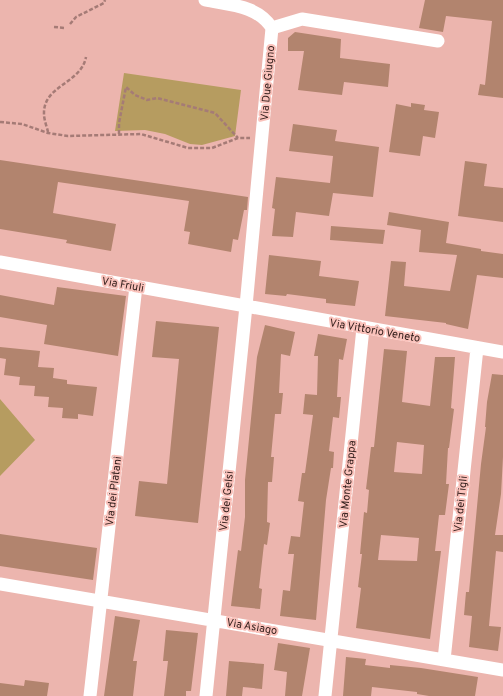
<svg xmlns="http://www.w3.org/2000/svg" width="503" height="696" font-family="Overpass,sans-serif">
<style>
.green{fill:#b69c60}
.building{fill:#b2846e;fill-rule:evenodd}
.lines{fill:none;stroke-linecap:round;stroke-linejoin:round}
.path{stroke:#a57b76;stroke-width:2.5;stroke-dasharray:4 2;stroke-linecap:butt}
.minor{stroke:#fff;stroke-width:13}
.labels{text-anchor:middle;stroke-width:4;stroke-linejoin:round;paint-order:stroke}
.street-label{font-size:11px;fill:#37221f;stroke:#fac2bb}
</style>
<rect width="100%" height="100%" fill="#ecb5ae"/>
<path class="green" d="M124 73 241 90 235 136 202 145 190 144 165 134 145 130 115 131Z
M0 399 35 440 0 476Z"/>
<path class="building" d="M425 0H503V98L478 95 480 84 485 85 492 21 446 16 443 32 419 28Z
M295 32 341 39 340 58 390 64 388 87 344 82 342 95 298 90 304 51H288V38Z
M411 103 425 105 424 110 439 112 435 138 423 136 420 156 389 152 396 104 411 107Z
M293 124 337 130 335 141 379 147 373 197 333 193 329 216 296 212 293 237 272 236 275 209 272 208 276 177 330 183 333 156 289 151Z
M0 160 248 197 247 210H244L238 240 233 239 231 252 188 244 190 232 184 231 189 201 58 182 53 213 116 224 111 251 66 243 67 240 0 229Z
M465 161 487 164 484 186 503 188V222L458 216Z
M389 212 449 222 446 243 481 249V251L503 254V278L477 275 468 329 446 324V323L385 316 391 261 406 262 404 286 450 291 457 255 419 252 421 230 387 225Z
M331 226 385 230 383 244 330 240Z
M269 255 321 261 319 276 359 281 355 306 326 303V299L287 294 286 296 265 294Z
M57 287 126 296 118 356 44 344 47 325 0 317V295L54 305Z
M156 321 219 327 198 523 135 516 139 481 167 484 179 359 152 357Z
M265 325 295 332 290 356 281 354 279 393H283L281 414H275L271 457H274L272 482H268L267 522 270 523 267 545 264 544 259 588 262 589 260 609 231 606 238 550 241 551 245 517V480L257 357Z
M318 334 347 339 343 360 339 359 337 397H341L339 418 333 417 329 451 334 452 333 468H331L326 500 316 620 280 616 283 590 290 591 294 554H288L291 536 300 537 304 502 298 501 302 473H305L313 415 303 414 305 394 317 395 318 356H314Z
M0 347 40 351 38 367 54 368 53 378 67 380V384L97 387 93 416 78 414V419L62 418 63 408 48 407 49 397 34 396 35 386 19 385 20 377 4 375 6 359 0 358Z
M384 349 407 351 402 402 430 406 435 357H455L451 408 454 409 449 448H448L446 484H449L445 515H439L435 551H441L430 639 356 628 361 588 358 587 362 554H360L364 512 367 513 369 490 366 489 371 447H374ZM397 442 424 445 422 474 394 472ZM381 535 419 538 417 561 378 560Z
M492 374 503 375V457L501 494 495 535H503V552L496 551 489 626 501 627 498 651 469 647 472 616 464 615 466 592H469L481 464 486 427H485L487 402Z
M0 534 97 548 93 580 0 566Z
M115 616 140 620 133 661H137L133 696H104Z
M166 630 198 633 191 691H186V696H164L168 661H163Z
M278 643 310 648 302 696H285L287 672 274 670Z
M346 657 366 659 365 665 390 668V665L421 668 478 677 475 696H429L417 694V692L372 687 371 696H343Z
M229 661 264 664 262 689 243 687 242 696H226Z
M25 680 49 683 47 696H0V683L24 686Z"/>
<g class="lines">
<path class="path" d="M70 24 76 17 104 3 105 0
M54 27 65 28
M0 122 22 124 48 133 68 136 141 134 188 148H212L238 138H250
M48 132C47 127 44 120 44 114 43 85 81 84 86 57
M119 134V123L126 87 135 95 147 100 157 98 215 113 238 138"/>
<path class="minor" d="M205 0C230 5 257 5 272 28
M272 28 302 19 438 41
M0 262 503 352
M0 584 503 670
M444 660 477 348
M90 696 136 286
M206 696 246 306 272 28
M325 696 363 328"/>
</g>
<g class="labels">
<g class="street-label">
<text transform="translate(267 83) rotate(-85)" y="4">Via Due Giugno</text>
<text transform="translate(123 284) rotate(10)" y="4">Via Friuli</text>
<text transform="translate(375 330) rotate(10)" y="4">Via Vittorio Veneto</text>
<text transform="translate(347 484) rotate(-84)" y="4">Via Monte Grappa</text>
<text transform="translate(113 491) rotate(-83)" y="4">Via dei Platani</text>
<text transform="translate(226 501) rotate(-84)" y="4">Via dei Gelsi</text>
<text transform="translate(460 504) rotate(-84)" y="4">Via dei Tigli</text>
<text transform="translate(252 626) rotate(10)" y="4">Via Asiago</text>
</g>
</g>
</svg>
